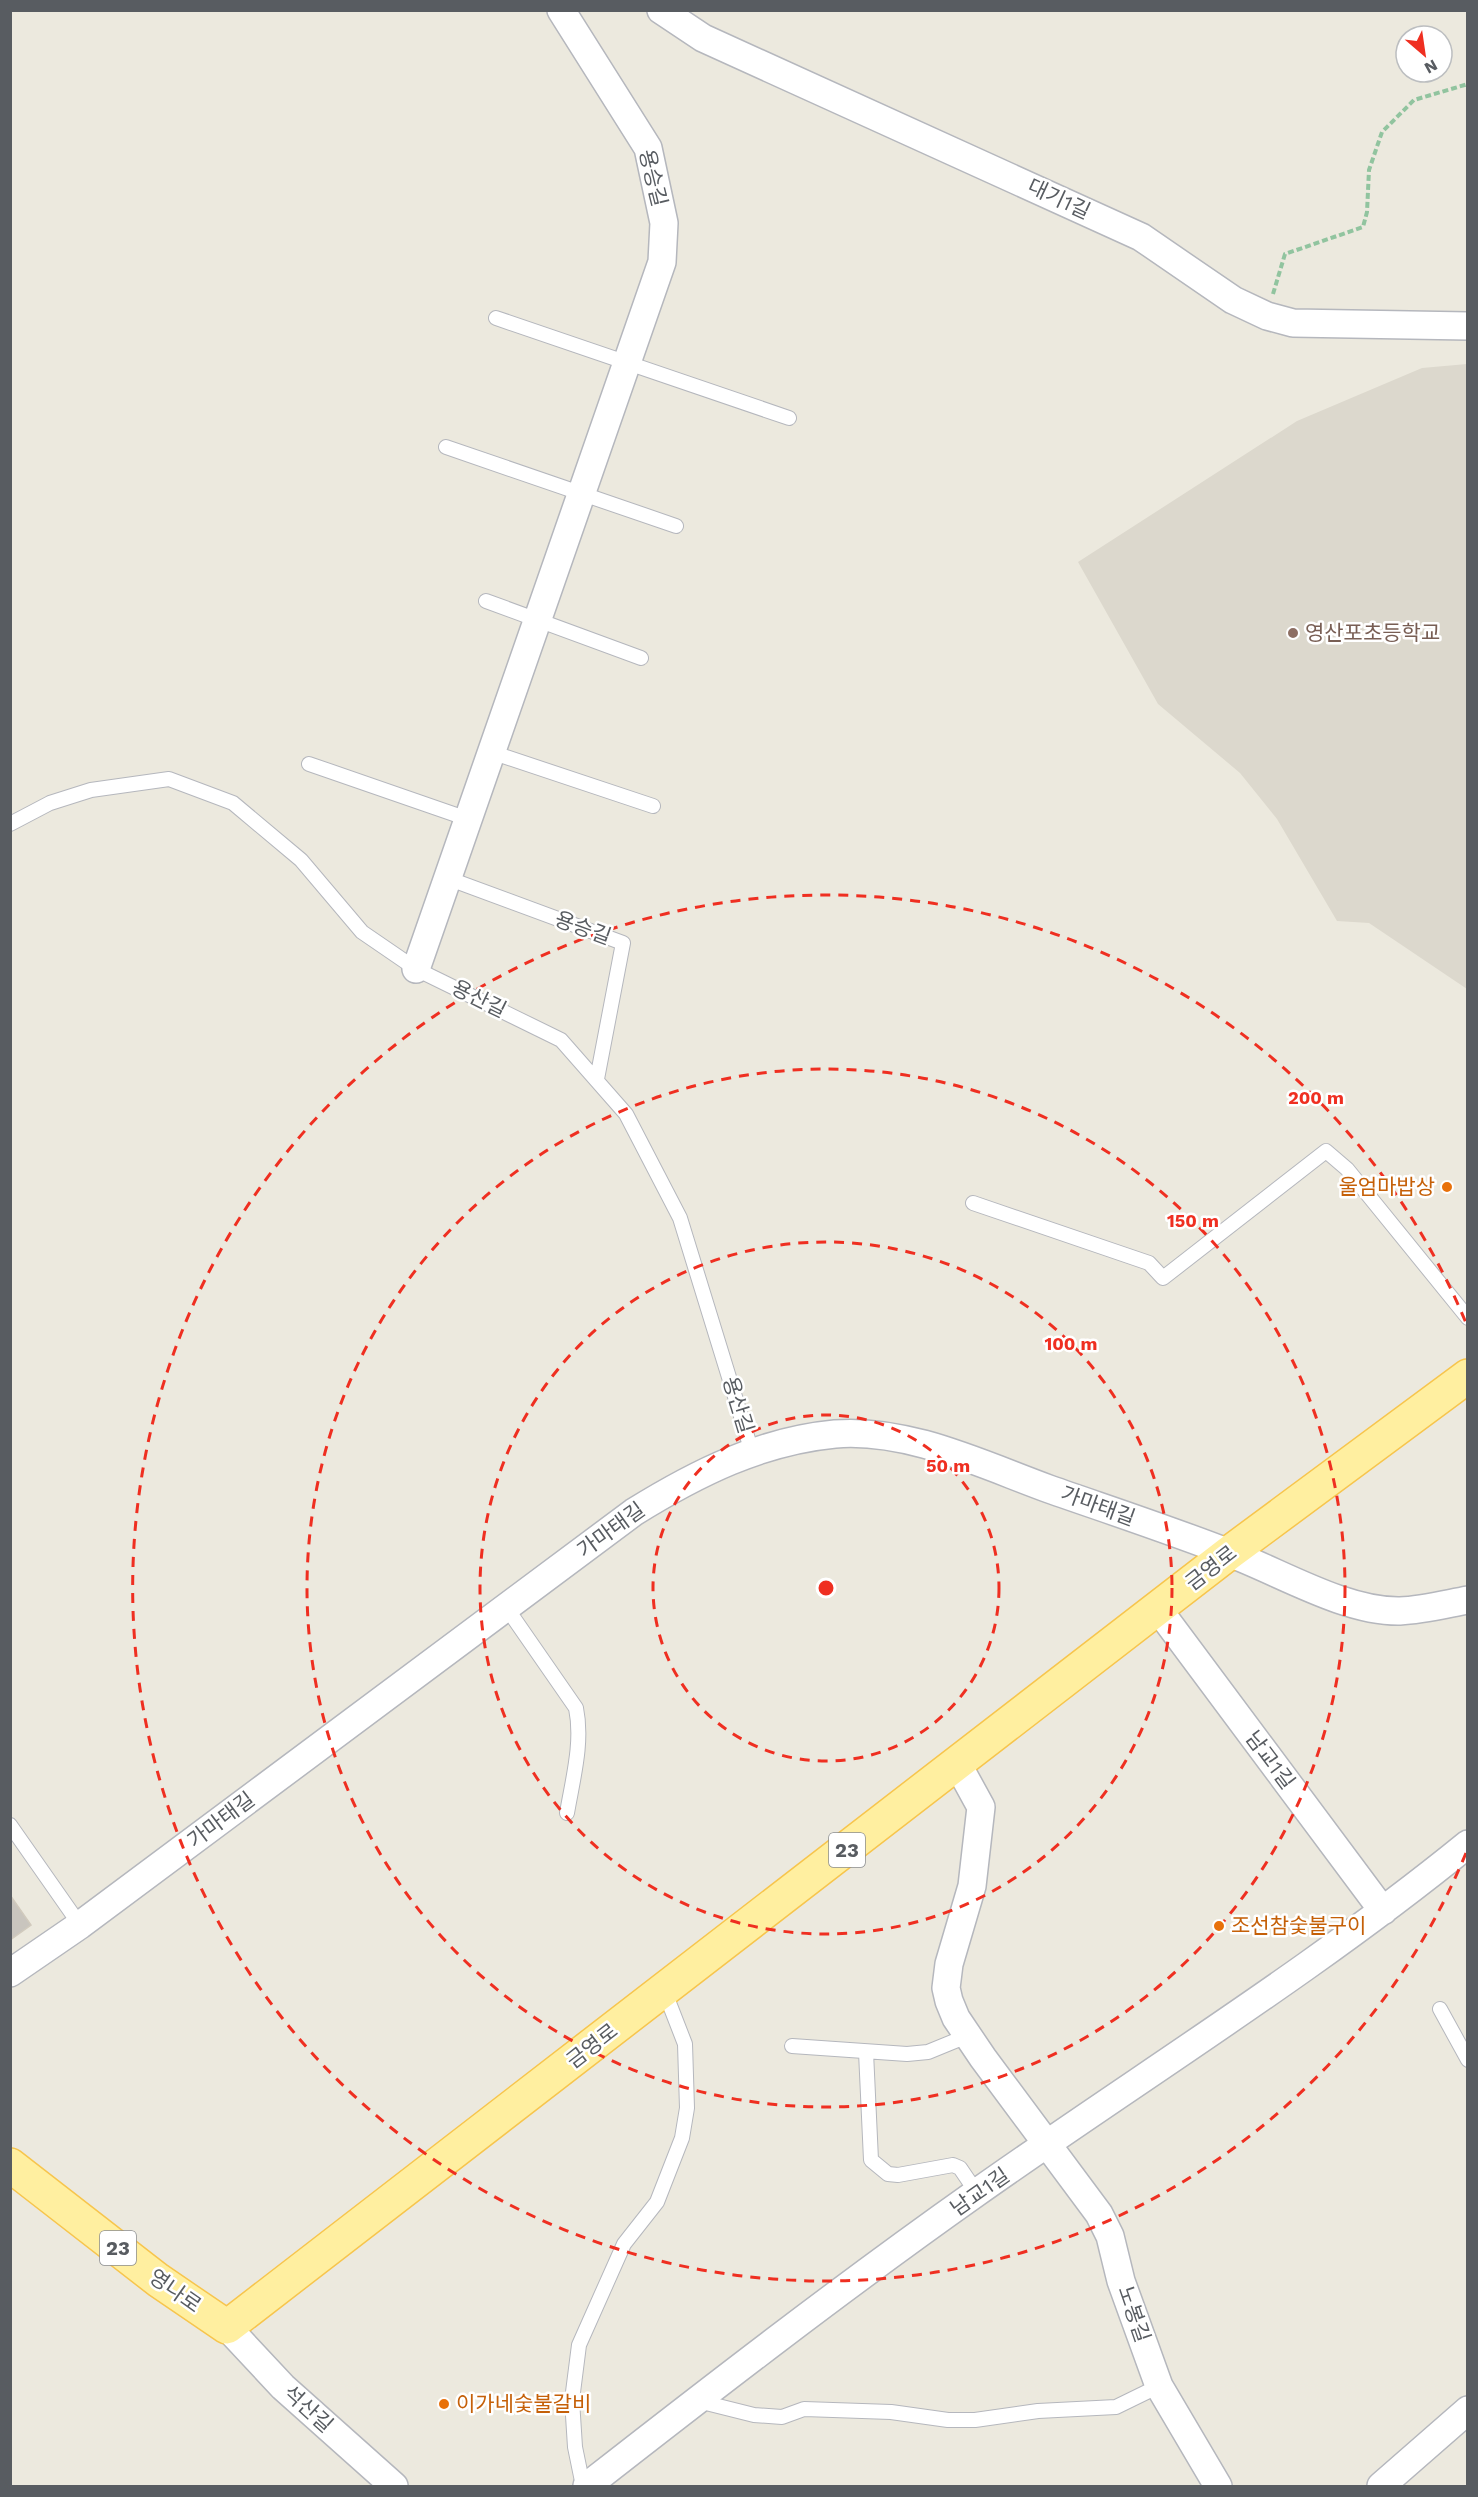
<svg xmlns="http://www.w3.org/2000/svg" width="1478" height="2497" font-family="'Work Sans','Noto Sans KR',sans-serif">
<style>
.education{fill:#dcd8cd}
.building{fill:#c9c5be;stroke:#d1cabd;stroke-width:1.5}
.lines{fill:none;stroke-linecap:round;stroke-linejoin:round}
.service-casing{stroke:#b5b7bd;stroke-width:16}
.minor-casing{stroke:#b5b7bd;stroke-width:30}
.primary-casing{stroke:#f7c54d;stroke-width:36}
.path{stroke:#91c49f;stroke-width:4;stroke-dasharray:6 3;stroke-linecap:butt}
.service{stroke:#fff;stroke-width:14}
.minor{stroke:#fff;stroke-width:27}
.primary{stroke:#ffefa0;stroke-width:33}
.ring{fill:none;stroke:#ef2f21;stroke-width:3;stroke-dasharray:10 8}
.education-dot{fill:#8d6e63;stroke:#fff;stroke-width:2}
.food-dot{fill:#e8710a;stroke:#fff;stroke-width:2}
.labels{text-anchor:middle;stroke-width:5;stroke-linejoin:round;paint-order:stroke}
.shield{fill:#fff;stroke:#8a8d90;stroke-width:1.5}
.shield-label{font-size:20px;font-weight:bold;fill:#585c61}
.street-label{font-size:21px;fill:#585c61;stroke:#fff}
.education-label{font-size:21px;fill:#785e54;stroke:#fff;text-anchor:start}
.food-label{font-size:21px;fill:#c56008;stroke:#fff;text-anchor:start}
.centre{fill:#ef2f21;stroke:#fff;stroke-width:3}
.ring-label{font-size:18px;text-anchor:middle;font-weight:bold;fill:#ef2f21;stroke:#fff;stroke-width:5;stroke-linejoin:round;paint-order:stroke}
</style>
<rect width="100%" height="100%" fill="#ece9de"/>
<path class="education" d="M1467 364H1468L1467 989 1369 923 1337 921 1277 819 1240 773 1158 704 1078 562 1297 421 1422 368Z"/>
<path class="building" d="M10 1895 31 1925 10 1940Z"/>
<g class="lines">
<defs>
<path id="service" d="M496 318 789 418
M446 447 676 526
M486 601 641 658
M491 752 653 806
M309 764 468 819
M10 824 50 803 91 790 169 779 233 803 301 860 362 932 416 969 561 1040 626 1114 680 1218 752 1452
M447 878 623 943 597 1079
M973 1203 1149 1263 1163 1278 1326 1151 1347 1169 1468 1318
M506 1607 576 1708C583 1742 573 1778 567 1813
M10 1825 80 1925
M1440 2009 1468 2060
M792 2046 907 2054 928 2052 967 2036
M866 2052 871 2160 888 2174 898 2175 953 2165 960 2168 977 2193
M698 2401 754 2415 782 2417 804 2409 891 2412 948 2420H975L1038 2411 1116 2407 1159 2386
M583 2486 575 2447 572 2400 579 2345 624 2244 657 2202 682 2138 687 2108 685 2044 664 1990"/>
<path id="minor" d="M661 10 703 38 1141 237 1233 300 1267 316 1293 323 1468 326
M416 969 662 262 664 223 648 148 561 10
M1158 1609 1383 1911
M958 1765 981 1807 972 1886 949 1964 946 1988 949 2001 956 2018 983 2058 1099 2214 1110 2236 1121 2281 1159 2386 1218 2486
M10 1973 80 1925 634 1512C697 1473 761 1441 835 1434 908 1428 983 1465 1049 1489 1109 1510 1170 1530 1229 1553 1280 1572 1345 1612 1400 1611 1422 1610 1446 1604 1468 1600
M227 2327 283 2387 394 2486
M587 2486C715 2386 843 2287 976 2193 1140 2077 1312 1971 1468 1844
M1381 2486 1468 2410"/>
<path id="primary" d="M10 2165 158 2280 227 2327 1229 1553 1468 1376"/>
</defs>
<use href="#service" class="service-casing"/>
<use href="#minor" class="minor-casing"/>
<use href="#primary" class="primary-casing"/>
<path class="path" d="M1273 294 1285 254 1363 227 1367 212 1369 170 1382 132 1414 100 1468 84"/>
<use href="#service" class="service"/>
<use href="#minor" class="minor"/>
<use href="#primary" class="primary"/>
</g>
<g class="ring">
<circle cx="826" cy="1588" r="173"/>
<circle cx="826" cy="1588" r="346"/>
<circle cx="826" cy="1588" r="519"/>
<path d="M1466 1853A693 693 0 1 1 1466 1323"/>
</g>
<circle class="education-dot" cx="1293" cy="633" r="6"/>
<g class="food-dot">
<circle cx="1447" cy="1187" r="6"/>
<circle cx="1219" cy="1926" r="6"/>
<circle cx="444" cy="2404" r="6"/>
</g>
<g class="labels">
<g class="shield">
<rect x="829" y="1833" width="36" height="34" rx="4.5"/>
<rect x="100" y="2231" width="36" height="34" rx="4.5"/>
</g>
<g class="shield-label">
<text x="847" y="1857">23</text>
<text x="118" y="2255">23</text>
</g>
<g class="street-label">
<text transform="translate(653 178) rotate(76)" y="7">용승길</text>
<text transform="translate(1059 199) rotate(25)" y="7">대기1길</text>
<text transform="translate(583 928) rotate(20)" y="7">용승길</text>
<text transform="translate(479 999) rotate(26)" y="7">용산길</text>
<text transform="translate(738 1405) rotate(73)" y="7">용산길</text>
<text transform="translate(1098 1506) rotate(20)" y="7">가마태길</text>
<text transform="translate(611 1530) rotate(-36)" y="7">가마태길</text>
<text transform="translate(1211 1568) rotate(-38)" y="7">금영로</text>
<text transform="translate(1270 1760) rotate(53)" y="7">남교1길</text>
<text transform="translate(221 1820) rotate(-37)" y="7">가마태길</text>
<text transform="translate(592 2046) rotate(-38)" y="7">금영로</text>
<text transform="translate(980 2192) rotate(-35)" y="7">남교1길</text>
<text transform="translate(175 2291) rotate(35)" y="7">영나로</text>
<text transform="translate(1134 2314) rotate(71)" y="7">노봉길</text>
<text transform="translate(308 2409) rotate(42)" y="7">석산길</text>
</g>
<g class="education-label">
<text x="1305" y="640">영산포초등학교</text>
</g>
<g class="food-label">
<text x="1435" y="1194" text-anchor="end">울엄마밥상</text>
<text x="1231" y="1933">조선참숯불구이</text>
<text x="456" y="2411">이가네숯불갈비</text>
</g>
</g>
<circle cx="826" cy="1588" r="9" class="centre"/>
<g class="ring-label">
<text x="1316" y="1104">200 m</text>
<text x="1193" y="1227">150 m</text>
<text x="1071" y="1350">100 m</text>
<text x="948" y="1472">50 m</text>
</g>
<rect width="1478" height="2497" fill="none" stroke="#585c61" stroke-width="24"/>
<g transform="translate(1424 54) rotate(151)"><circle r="28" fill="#ffffff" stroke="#bcbec0" stroke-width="1.5"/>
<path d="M0-4.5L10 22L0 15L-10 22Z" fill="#ef2f21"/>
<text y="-9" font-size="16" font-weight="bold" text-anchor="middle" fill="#585c61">N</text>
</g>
</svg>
